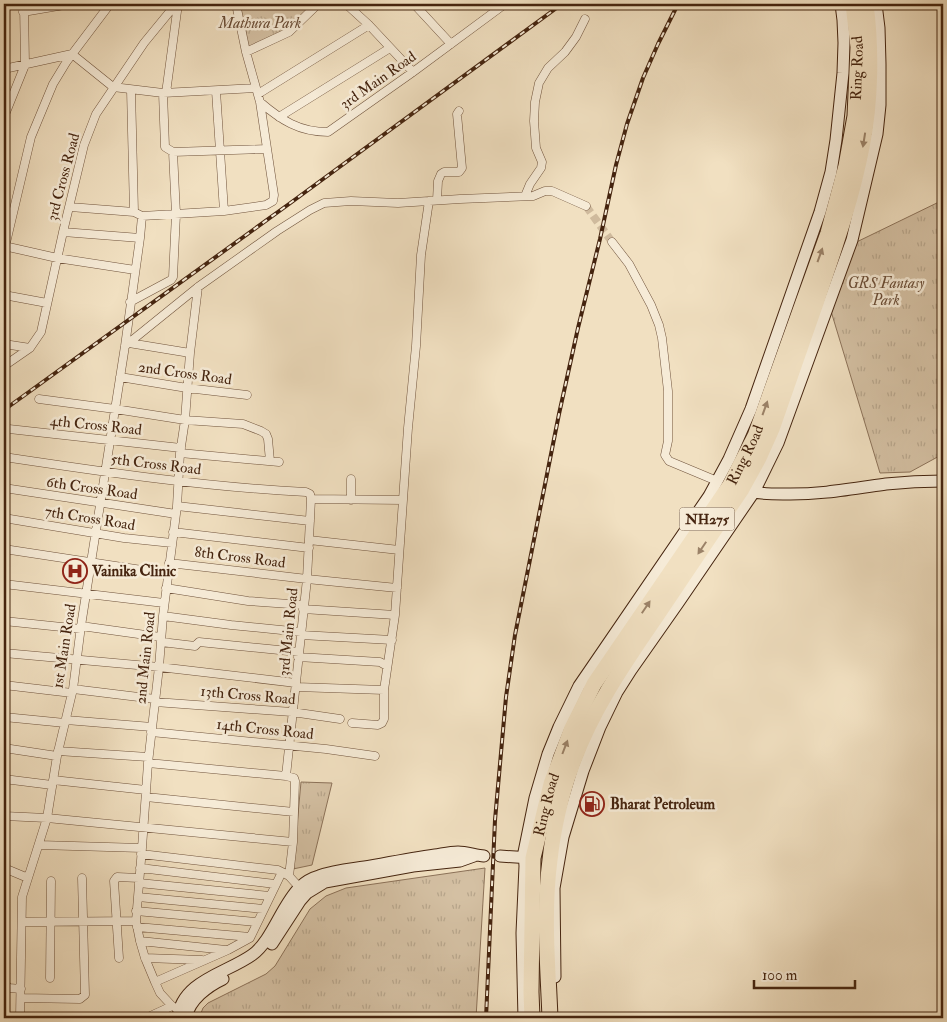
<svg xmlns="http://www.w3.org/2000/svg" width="947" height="1022" font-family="'IM FELL Double Pica',serif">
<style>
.grass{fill:url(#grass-tufts);stroke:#8c7259}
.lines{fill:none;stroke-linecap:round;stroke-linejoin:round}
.street-tunnel{stroke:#cfba9d;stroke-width:8;stroke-dasharray:8 4;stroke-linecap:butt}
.street-casing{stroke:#70533c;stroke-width:9}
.secondary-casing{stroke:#45240f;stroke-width:13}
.highway-casing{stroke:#45240f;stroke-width:17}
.street{stroke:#f6ebd7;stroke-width:8}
.secondary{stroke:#f6ebd7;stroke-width:11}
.highway{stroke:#f1e0c1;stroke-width:15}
.rail-casing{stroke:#45240f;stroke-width:4}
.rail{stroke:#f6ebd7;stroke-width:2;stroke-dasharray:5.5;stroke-linecap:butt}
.oneway{fill:#9b8268}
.labels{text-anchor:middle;stroke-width:5;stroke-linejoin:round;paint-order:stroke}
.shield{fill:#f6ebd7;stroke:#7a604b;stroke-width:1}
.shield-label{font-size:14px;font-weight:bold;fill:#45240f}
.park-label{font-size:15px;font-style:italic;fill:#694b34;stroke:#f6ebd7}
.street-label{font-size:15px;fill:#45240f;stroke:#f6ebd7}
.poi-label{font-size:15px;font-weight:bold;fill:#45240f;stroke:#f6ebd7;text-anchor:start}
</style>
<defs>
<pattern id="grass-tufts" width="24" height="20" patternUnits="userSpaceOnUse" patternTransform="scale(1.25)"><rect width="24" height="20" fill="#d4c0a3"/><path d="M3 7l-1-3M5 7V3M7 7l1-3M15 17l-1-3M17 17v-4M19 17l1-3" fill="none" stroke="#b7a58b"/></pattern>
</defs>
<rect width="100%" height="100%" fill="#f1e0c1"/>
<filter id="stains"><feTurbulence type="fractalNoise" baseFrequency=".004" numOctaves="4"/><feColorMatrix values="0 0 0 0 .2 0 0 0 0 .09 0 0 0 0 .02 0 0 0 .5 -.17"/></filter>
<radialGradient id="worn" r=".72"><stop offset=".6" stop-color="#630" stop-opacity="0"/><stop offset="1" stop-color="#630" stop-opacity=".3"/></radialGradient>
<path class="grass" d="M236 4H318L289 32 246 52Z
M943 200V454L910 472 880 473 824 288 836 252Z
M301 782 332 783 312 865 293 869Z
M485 868 476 1018H199L203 1008 208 1003 266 974 275 966 310 909 326 896 346 888Z"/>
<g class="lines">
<path class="street-tunnel" d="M586 206 612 242"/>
<defs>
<path id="street" d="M346 4 369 25 413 72
M414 4 451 44
M23 12 70 4
M246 52 289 32 318 4
M4 69 72 54 113 87 163 93 256 88
M131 90 134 212
M216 91 224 211
M163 93 165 147 173 152 267 149
M166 93 178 4
M258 94 369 25
M260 102C281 120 299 132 328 132L413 72 505 4
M4 117 25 65 24 4
M279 117 390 48
M525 196 530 184 541 168 542 162 536 148 534 121 535 102 539 83 548 68 565 52 576 37 585 19
M437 200 438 181 441 174 444 172H459L462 168 457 114 459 111
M70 207 134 212 142 216 224 211 266 205 273 201 274 195 260 102 246 52 236 4
M63 232 140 238
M612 242 629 264 651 305 659 325 662 338 668 391V441L665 455 669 461 717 481
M4 246 57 258 135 270
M5 247 31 137 53 84 67 61 110 4
M4 295 47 303
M130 302 171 280 173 277 176 214 173 152
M129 343 190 353
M4 344 30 348
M125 346 198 287 277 231 310 210 324 203 351 201 398 203 460 199 533 196 545 191H552L586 206
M4 366 30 348 41 332 63 232 84 145 96 114 144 43 176 4
M120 377 187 388 247 395
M39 399 115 409 185 420 243 424 261 431 266 434 268 439 270 461
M9 429 181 448
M180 453 279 462
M4 457C104 472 205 487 306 492L310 494 311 499 307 579 286 776
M4 488 176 514
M311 499 403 500
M351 500V479
M177 506 310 521
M4 518 124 538 172 543
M173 532 309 548
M309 540 399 550
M4 549 168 574
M169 563 307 579 397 588
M4 584 164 603
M166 588 248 601 304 605
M303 609 395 615
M163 616 231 625 301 632
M4 621 81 629
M81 626 160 637
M301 635 392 640
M161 642 195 646 199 642 299 652
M4 653 159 667 296 683
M298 657 380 662 387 666
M4 685 72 693
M296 687 384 690
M73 689 155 699
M155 702 292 712 340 719
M4 717 65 723
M66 720 152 727
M352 723 378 725 382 723 384 719V690L395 615 408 428 416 346 421 255 429 201
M151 732 326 749 375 756
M4 748 57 756
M58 751 148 757
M148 763 286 776 294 778 295 781 293 842 289 876
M4 779 52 785
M53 780 146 790
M146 797 294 812
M4 816 47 818 293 842
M39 845 142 848
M141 854 278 870 282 872
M4 868 28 878
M140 868 275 884
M139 883 270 896
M138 897 263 909
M136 911 257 922
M22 922 136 921
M137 927 250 937
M140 941 226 950
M119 958 114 881 117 877 139 878
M145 958 202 960
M50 978 51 881
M155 982 228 950 250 938 282 872 289 876 299 887
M4 983 9 988 21 989
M21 998 80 999 85 995 82 878
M182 1011 172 1006 160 993 155 982 145 958 140 941 136 921 142 848 148 763 159 667 163 616 177 506 180 453 185 420 190 353 198 287
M20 1018 22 897 47 818 57 756 73 689 81 626 125 346 140 238 142 216
M146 1018 172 1006"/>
<path id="secondary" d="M749 491C760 494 771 494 783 494 818 495 851 489 886 484 905 482 924 481 943 481
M500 856 531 858
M272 944 300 901 307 893 325 882 413 866 460 861 474 856
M555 977 554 888 563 837 583 771 600 727 617 692 631 670 678 603 754 492 778 443 852 240 877 134 880 105V64L879 28 876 4
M178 1018C181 981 227 973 252 955 272 941 282 904 300 887 305 882 312 878 319 876 336 870 354 869 371 866 393 862 414 858 435 855 442 854 450 852 458 852 466 852 475 855 484 856
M186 1018C189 1000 208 986 223 979
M524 1018 522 933 525 866 524 852 535 798 548 754 559 727 579 686 709 496 729 459 751 409 820 212 831 172 836 140 843 73 844 43 843 20 841 4"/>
<g id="highway">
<path id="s1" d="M532 1018 531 992 533 858 551 784 572 728 594 684 730 485 755 436 828 233 846 166 855 116 858 47 853 4"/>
<path d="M550 1018C548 966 543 912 550 860 553 831 561 795 571 768 590 713 623 665 656 617 685 574 714 531 742 489L759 458 772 429C787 386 802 343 817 300 834 250 852 199 862 147 871 102 872 50 866 4"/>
</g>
</defs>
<use href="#street" class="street-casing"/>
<use href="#secondary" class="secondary-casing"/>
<use href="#highway" class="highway-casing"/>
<use href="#street" class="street"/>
<use href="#secondary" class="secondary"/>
<use href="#highway" class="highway"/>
<defs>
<path id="rail" d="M4 410 289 204 562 4
M486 1018 495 820 506 697 515 635 559 414 578 328 600 239 616 165 627 124 643 78 658 44 678 4"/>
</defs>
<use href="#rail" class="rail-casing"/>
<use href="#rail" class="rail"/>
</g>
<defs><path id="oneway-solid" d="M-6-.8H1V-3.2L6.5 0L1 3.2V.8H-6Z" transform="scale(1.25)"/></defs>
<g class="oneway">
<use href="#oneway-solid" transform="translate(864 140) rotate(99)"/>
<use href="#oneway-solid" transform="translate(820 255) rotate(-70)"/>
<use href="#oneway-solid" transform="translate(765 408) rotate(-70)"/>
<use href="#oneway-solid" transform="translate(702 548) rotate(124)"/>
<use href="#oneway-solid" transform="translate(646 607) rotate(-56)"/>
<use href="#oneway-solid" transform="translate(565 747) rotate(-69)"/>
</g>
<defs>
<symbol id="hospital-ring" viewBox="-11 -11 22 22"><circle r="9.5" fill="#f6ebd7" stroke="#8f2418" stroke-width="1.5"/><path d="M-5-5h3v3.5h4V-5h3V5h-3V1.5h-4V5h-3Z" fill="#8f2418"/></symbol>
<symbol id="fuel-ring" viewBox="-11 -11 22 22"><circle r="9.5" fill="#f6ebd7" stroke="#8f2418" stroke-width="1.5"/><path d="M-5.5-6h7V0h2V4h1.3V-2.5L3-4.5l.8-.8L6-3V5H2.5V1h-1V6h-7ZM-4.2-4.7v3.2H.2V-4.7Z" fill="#8f2418"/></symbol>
</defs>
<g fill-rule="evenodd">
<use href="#hospital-ring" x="61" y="557" width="28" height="28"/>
<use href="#fuel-ring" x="578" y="790" width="28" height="28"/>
</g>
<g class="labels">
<rect class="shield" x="679.5" y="507.5" width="55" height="23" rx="4"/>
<g class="shield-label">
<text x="707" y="524">NH275</text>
</g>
<g class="park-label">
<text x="260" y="28">Mathura Park</text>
<text x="886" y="288">GRS Fantasy<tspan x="886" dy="17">Park</tspan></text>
</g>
<g class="street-label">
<text dy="5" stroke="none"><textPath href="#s1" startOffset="1025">Ring Road</textPath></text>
<text transform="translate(378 80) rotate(-35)" y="5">3rd Main Road</text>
<text transform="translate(63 177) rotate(-75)" y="5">3rd Cross Road</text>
<text transform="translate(185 373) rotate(8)" y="5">2nd Cross Road</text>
<text transform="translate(96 425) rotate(6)" y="5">4th Cross Road</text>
<text dy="5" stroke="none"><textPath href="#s1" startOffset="620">Ring Road</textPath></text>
<text transform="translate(156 464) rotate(7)" y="5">5th Cross Road</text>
<text transform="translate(92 488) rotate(8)" y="5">6th Cross Road</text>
<text transform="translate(90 518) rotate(9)" y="5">7th Cross Road</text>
<text transform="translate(240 557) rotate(7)" y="5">8th Cross Road</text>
<text transform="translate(288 632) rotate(-84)" y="5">3rd Main Road</text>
<text transform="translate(64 646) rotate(-81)" y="5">1st Main Road</text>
<text transform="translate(145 658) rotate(-84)" y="5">2nd Main Road</text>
<text transform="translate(248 695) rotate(5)" y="5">13th Cross Road</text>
<text transform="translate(265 729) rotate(6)" y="5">14th Cross Road</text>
<text dy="5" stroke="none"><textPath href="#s1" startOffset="215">Ring Road</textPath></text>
</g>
<g class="poi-label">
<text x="92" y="576">Vainika Clinic</text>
<text x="610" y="809">Bharat Petroleum</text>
</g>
</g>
<rect width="947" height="1022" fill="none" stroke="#f1e0c1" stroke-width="20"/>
<rect x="5" y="5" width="937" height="1012" fill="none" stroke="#45240f" stroke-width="2.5"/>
<rect x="10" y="10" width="927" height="1002" fill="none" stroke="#45240f"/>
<path d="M754 980v8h101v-8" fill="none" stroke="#45240f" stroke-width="2.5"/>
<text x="762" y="980" font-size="15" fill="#45240f" stroke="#f6ebd7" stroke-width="4" paint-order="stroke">100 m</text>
<rect width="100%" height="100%" filter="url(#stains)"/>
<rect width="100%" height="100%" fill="url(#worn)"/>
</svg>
